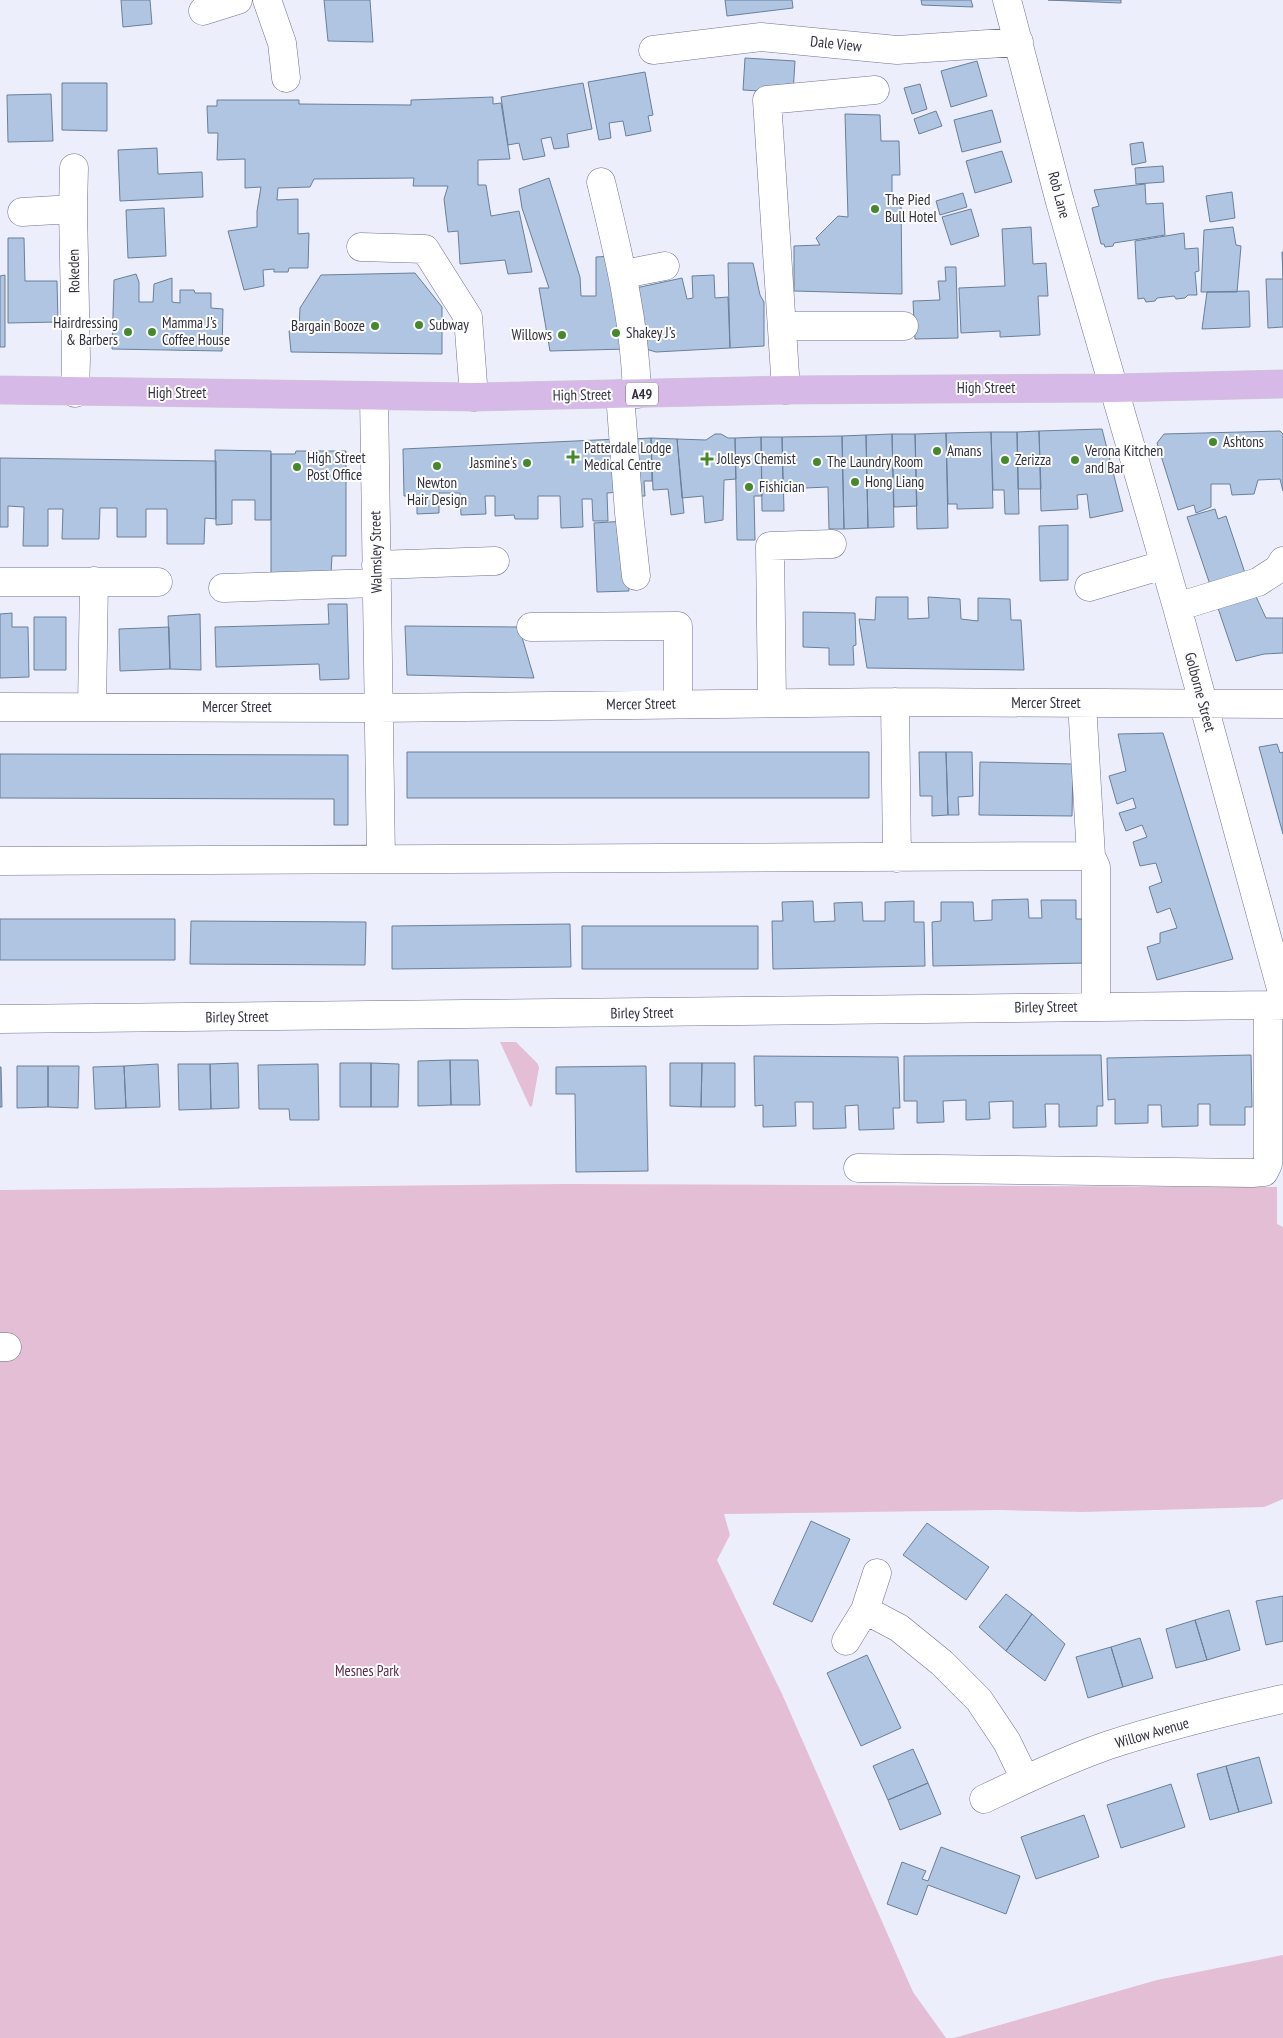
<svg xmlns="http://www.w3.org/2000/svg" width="1283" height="2038" font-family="'PT Sans Narrow',sans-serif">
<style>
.green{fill:#e4bed4}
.building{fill:#afc5e2;stroke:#6a7f99}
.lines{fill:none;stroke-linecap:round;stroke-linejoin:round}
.minor-casing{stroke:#707190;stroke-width:29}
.major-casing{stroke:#ceced1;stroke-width:29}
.minor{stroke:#fff;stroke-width:28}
.major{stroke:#d6b9e6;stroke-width:28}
.poi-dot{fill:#46892d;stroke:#fdfdfd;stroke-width:2}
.labels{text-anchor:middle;stroke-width:4;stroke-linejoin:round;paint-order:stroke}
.shield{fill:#fdfdfd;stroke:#6e6e77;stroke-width:1}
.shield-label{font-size:14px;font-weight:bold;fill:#31313e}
.street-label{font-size:15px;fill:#31313e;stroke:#fdfdfd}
.poi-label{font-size:15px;fill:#31313e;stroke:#fdfdfd;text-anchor:start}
.park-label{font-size:15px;fill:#5c294b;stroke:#fdfdfd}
</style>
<rect width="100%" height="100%" fill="#edeefc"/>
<path class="green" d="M500 1042H516L538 1064 539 1068 532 1106 530 1107Z
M567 1184 1277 1187V1224L1283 1227V1499L1264 1507 1082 1512 1000 1510 724 1514 730 1535 717 1560 782 1694 913 1992 946 2038H0V1190Z
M1283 1955V2038H954L1157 1980Z"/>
<path class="building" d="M121 0H150L152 24 123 27Z
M324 0H370L373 42 328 41Z
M725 0H792L793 8 727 16Z
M921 0H971L973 7 922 5Z
M1121 0V3L1048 0Z
M745 58 795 61 793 93 743 90Z
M977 61 987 96 951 107 941 71Z
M645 72 653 115 648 116 651 131 626 136 623 121 609 123 611 138 599 140 588 82Z
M62 83H107V131L62 130Z
M583 83 592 129 567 134 569 147 554 149 551 137 541 139 545 156 523 160 519 143 508 145 501 97Z
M920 84 927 109 912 114 904 88Z
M51 94 53 141 8 142 7 95Z
M493 97V104L501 103 510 159 478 160V185H486L491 216 519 211 532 272 508 274 505 260 460 264 458 231 448 232 444 199 448 186H413L414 178 314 179 310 187 278 188 277 200 298 199V234L309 233 308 268H289L288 272H274V269L263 270 264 286 244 290 228 231 257 227V211L261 187 245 188V159L217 160 218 133H208L207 106H217V100H299V104L411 105V100Z
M992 110 1001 142 962 152 954 120Z
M936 111 942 126 919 134 914 119Z
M845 114 880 115 881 141H899L900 175H892V200L901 201 902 294 794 291V246L820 245 816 238 838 216 848 217Z
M1143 142 1146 162 1132 165 1130 144Z
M157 148 158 174 202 172 203 197 120 201 118 150Z
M1002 151 1012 182 975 193 966 161Z
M1163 166 1164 182 1136 184 1135 168Z
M549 178 580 277 581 296H596V257L613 256 627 349 550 351 539 288H549L522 208 519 189Z
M1145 184 1146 204 1163 203 1165 235 1114 243 1113 246 1105 247 1104 244H1101L1092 208 1099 206 1094 190Z
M1232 192 1235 218 1210 222 1206 196Z
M963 193 967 207 940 215 936 201Z
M164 208 166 256 128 258 126 210Z
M971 209 979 236 951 245 942 217Z
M1031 227 1033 264 1046 263 1048 296H1038L1040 335 1000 337V331L961 333 959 288 1005 286 1002 229Z
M1233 227 1236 245 1241 246 1237 292H1201L1204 230Z
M1184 233 1185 249 1198 248 1199 271 1195 272 1197 295H1188L1185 298 1176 299 1174 296 1157 298 1155 301 1146 302 1144 298 1138 299 1135 241Z
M8 238H24L25 281H57L58 322 8 323Z
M1282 252H1283V327L1268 328 1266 279H1283Z
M728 263H753L760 295 764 302V346L730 348Z
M945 267H956L958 338 915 339 913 301 940 300 938 281H946Z
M415 273 442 307V354L291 352 289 331 299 330 300 308 321 275Z
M136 274 139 282V302H153L154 284 172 278V302L180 303V290H194L195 293H211V308L223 309 222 351 112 349 114 280Z
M5 275V347H0V276Z
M714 275 715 298 728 297 730 348 656 352 646 349 636 288 682 278 687 299 693 298 692 276Z
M1249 291 1250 327 1202 329 1207 292Z
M1102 429 1123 511 1090 518 1087 494 1077 495 1078 509 1041 511 1039 431Z
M1039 431 1041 489H1018L1017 432Z
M1280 431 1283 434V491L1280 479 1258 480 1254 494 1232 495 1230 484H1211V507L1196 513 1194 505 1178 510 1157 443 1164 434Z
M991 432 993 508 957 509V504H948L946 433Z
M991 432H1017L1019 514H1005L1004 490H993Z
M946 433 948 528 917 529 915 434Z
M715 434H721L728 438H735L736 479 724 480 723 520 705 523 703 496 682 498 677 439 706 440Z
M892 434H915L917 506 894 507Z
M892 434 894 527 868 528 866 435Z
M866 435 868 528 844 529 842 436Z
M842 436 844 529H829L828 487 783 489 782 437Z
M761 437H782L784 511H762Z
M761 437 762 496H754L755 540H737L735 438Z
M651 438 677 439 684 513 671 515 668 489 653 490Z
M651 438 652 481H644L645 496H634L632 439Z
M618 439 620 492 607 493 608 521H593L592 499H582L583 527 561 528 560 496H538V519H515L514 515 495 516V496H485L486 514 461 515 460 493H439V513L417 514V496H404L403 449Z
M215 450 271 451V520H255V500H232V524L216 525Z
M296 451H346V556H332L331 573H271V454H295Z
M0 458 216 461V519L205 518 204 544H167V509H146V537H117V508H100L99 539H62L63 509H48V546H23L24 507 8 506V527H0Z
M1215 509 1218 519 1226 516 1245 573 1266 618H1283V653L1264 654 1236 661 1187 517Z
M626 521 629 591 597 592 594 523Z
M1068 525V580L1040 581 1039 526Z
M876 597H908V619L929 618 928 597 960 599 961 619 978 621V598L1010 599 1011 620H1021L1024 670 867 668 859 619 875 620Z
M328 604H347L349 679 320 680 319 664 216 667 215 627 329 624Z
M803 612 855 613 856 645 853 646 854 665H829V648L803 647Z
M12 613V627H28L29 677 0 678V614Z
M200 614 201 670 170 669 168 616Z
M34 617H66V670H34Z
M405 626 519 627 534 678 407 675Z
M169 627 170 669 120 671 119 629Z
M1163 733 1233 959 1157 980 1147 947 1160 943V933L1177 928 1170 908 1157 913 1149 887 1162 882 1156 863 1140 866 1133 842 1147 837 1142 825 1126 831 1119 813 1136 808 1133 798 1117 804 1109 776 1126 771 1118 734Z
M1277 744 1280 753 1283 752V834L1259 747Z
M407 752H869V798H407Z
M919 752H946L948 815 932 816V796H920Z
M946 752H972L973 796 958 797 959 815H948Z
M0 754 348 755V825H334V799L0 798Z
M980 762 1073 764 1072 816 979 815Z
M1028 899 1029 918H1042L1041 900H1076V919H1086V963L933 966 932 922 941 921V902H973L974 921 992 920V900Z
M813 901 814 922 835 921 834 903 862 902 863 921H885V902L914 901V922H924L925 966 773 969 772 921H783L782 902Z
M0 919H175V960H0Z
M191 921 366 922 365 965 190 964Z
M570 924 571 967 392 969V926Z
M582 926H758V969H582Z
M1101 1055 1103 1106H1097V1126L1059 1127V1104H1045L1046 1127 1013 1128V1101L989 1102 990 1119 966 1120V1100L943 1101 944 1122 917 1123V1101H904V1056Z
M1251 1055 1252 1107H1245V1125H1210V1104H1198V1126L1162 1127 1161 1105H1148V1123L1115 1124V1099L1108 1100 1107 1058Z
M754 1056 898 1057 900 1108H893L894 1129 859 1130 858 1105 845 1106 846 1128 813 1129V1102H795L796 1126 763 1127V1105L755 1106Z
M450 1060 451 1105 418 1106V1061Z
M450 1060H478L480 1105H451Z
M238 1063 239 1108 211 1109 210 1064Z
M340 1063H371V1107H340Z
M371 1063 399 1064 398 1107H371Z
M670 1063H702L701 1107 670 1106Z
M702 1063H735V1107H701Z
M158 1064 160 1107 126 1108 124 1066Z
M178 1064H210L211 1109 179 1110Z
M318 1064 319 1120H290L289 1109H259L258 1065Z
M17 1066H48V1107L17 1108Z
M48 1066H79L78 1108 48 1107Z
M124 1066 126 1108 95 1109 93 1067Z
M646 1066 648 1171 576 1172 575 1094H556V1067Z
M0 1067H1L2 1107H0Z
M811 1521 850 1539 812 1622 773 1604Z
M927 1523 989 1567 966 1600 903 1555Z
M1006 1594 1032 1614 1006 1651 979 1627Z
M1283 1596V1641L1266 1645 1256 1601Z
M1229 1610 1240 1650 1207 1660 1195 1620Z
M1032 1614 1065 1644 1045 1681 1006 1651Z
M1195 1620 1207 1660 1176 1668 1166 1629Z
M1140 1638 1153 1678 1123 1687 1111 1647Z
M1111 1647 1123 1687 1088 1698 1076 1657Z
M867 1655 901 1728 861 1746 827 1673Z
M913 1749 928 1783 888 1800 873 1766Z
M1259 1757 1272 1803 1239 1812 1226 1766Z
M1226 1766 1239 1812 1210 1820 1197 1774Z
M928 1783 941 1814 900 1830 888 1800Z
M1171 1784 1185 1827 1121 1848 1107 1805Z
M1084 1815 1099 1857 1036 1879 1021 1837Z
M941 1847 1020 1876 1006 1914 928 1885 917 1915 887 1904 902 1862 926 1871 922 1879 928 1881Z"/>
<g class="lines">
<defs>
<path id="minor" d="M267 0 282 43 286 78
M1007 0 1060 202 1177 607 1283 996
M203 11 238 0
M653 50 761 37 897 50 1019 42
M601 182C618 252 635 321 637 394
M73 209 74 168
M22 212 73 209 76 358 75 393
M361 247 425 249 468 317 474 397
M624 274 665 266
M782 326H904
M786 390 767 100 875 90
M620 394 629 513 636 576
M374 396 381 859
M376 565 495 561
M0 582H158
M1089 587 1163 565
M223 588 377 583
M1177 607 1258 582 1278 569 1283 561
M531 627 678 626V703
M895 702 897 858
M772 703 770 546 832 544
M1082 703 1091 856
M0 707 378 708 895 702 1283 704
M92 707 94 581
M0 861 1091 856 1096 867V1007
M0 1019 1283 1005
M858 1168 1252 1173 1264 1172 1268 1164V1005
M0 1347H7
M865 1610 899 1628 942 1663 979 1700 1007 1742 1025 1779
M846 1641 865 1610 877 1573
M984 1799C1024 1780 1064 1761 1106 1746 1164 1727 1224 1712 1283 1699"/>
<path id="major" d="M0 390 474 397 786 390 1114 388 1283 384"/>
</defs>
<use href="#minor" class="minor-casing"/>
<use href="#major" class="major-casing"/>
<use href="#minor" class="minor"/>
<use href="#major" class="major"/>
</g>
<g class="poi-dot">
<circle cx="875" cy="209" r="5"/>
<circle cx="419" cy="325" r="5"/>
<circle cx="375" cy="326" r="5"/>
<circle cx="128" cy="332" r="5"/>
<circle cx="152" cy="332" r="5"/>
<circle cx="616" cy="333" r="5"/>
<circle cx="562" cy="335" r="5"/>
<circle cx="1213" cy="442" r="5"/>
<circle cx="937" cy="451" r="5"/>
<path d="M570.5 449.5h5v5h5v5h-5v5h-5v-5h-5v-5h5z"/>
<path d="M704.5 451.5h5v5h5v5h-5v5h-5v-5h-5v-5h5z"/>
<circle cx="1005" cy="460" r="5"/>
<circle cx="1075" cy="460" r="5"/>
<circle cx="817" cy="462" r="5"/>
<circle cx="527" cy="463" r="5"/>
<circle cx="437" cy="466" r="5"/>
<circle cx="297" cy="467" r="5"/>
<circle cx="855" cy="482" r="5"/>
<circle cx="749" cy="487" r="5"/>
</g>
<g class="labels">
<rect class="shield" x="626" y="382.5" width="32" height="23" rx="4"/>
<g class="shield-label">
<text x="642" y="399">A49</text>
</g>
<g class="street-label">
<text transform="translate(836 44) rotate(6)" y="5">Dale View</text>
<text transform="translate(1059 195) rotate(75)" y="5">Rob Lane</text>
<text transform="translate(74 271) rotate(-91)" y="5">Rokeden</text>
<text x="986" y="393">High Street</text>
<text x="177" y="398">High Street</text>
<text transform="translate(582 395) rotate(-1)" y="5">High Street</text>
<text transform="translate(376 552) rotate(-91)" y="5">Walmsley Street</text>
<text transform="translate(1200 692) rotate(75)" y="5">Golborne Street</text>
<text x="1046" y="708">Mercer Street</text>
<text transform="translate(641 704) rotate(-1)" y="5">Mercer Street</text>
<text x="237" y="712">Mercer Street</text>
<text transform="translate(1046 1007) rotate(-1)" y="5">Birley Street</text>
<text transform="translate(642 1013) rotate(-1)" y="5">Birley Street</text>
<text transform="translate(237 1017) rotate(-1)" y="5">Birley Street</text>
<text transform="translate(1152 1733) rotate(-16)" y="5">Willow Avenue</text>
</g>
<g class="poi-label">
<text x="885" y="205">The Pied<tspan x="885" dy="17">Bull Hotel</tspan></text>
<text x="118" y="328" text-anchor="end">Hairdressing<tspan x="118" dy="17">&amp; Barbers</tspan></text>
<text x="162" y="328">Mamma J's<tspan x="162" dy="17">Coffee House</tspan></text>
<text x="429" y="330">Subway</text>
<text x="365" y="331" text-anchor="end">Bargain Booze</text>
<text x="626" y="338">Shakey J's</text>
<text x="552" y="340" text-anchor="end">Willows</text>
<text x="1223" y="447">Ashtons</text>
<text x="584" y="453">Patterdale Lodge<tspan x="584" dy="17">Medical Centre</tspan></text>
<text x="947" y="456">Amans</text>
<text x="1085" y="456">Verona Kitchen<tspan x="1085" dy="17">and Bar</tspan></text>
<text x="307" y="463">High Street<tspan x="307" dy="17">Post Office</tspan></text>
<text x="717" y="464">Jolleys Chemist</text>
<text x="1015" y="465">Zerizza</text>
<text x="827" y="467">The Laundry Room</text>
<text x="517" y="468" text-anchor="end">Jasmine's</text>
<text x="865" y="487">Hong Liang</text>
<text x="437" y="488" text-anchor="middle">Newton<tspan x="437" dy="17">Hair Design</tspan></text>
<text x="759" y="492">Fishician</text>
</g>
<g class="park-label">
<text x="367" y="1676">Mesnes Park</text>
</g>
</g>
</svg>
